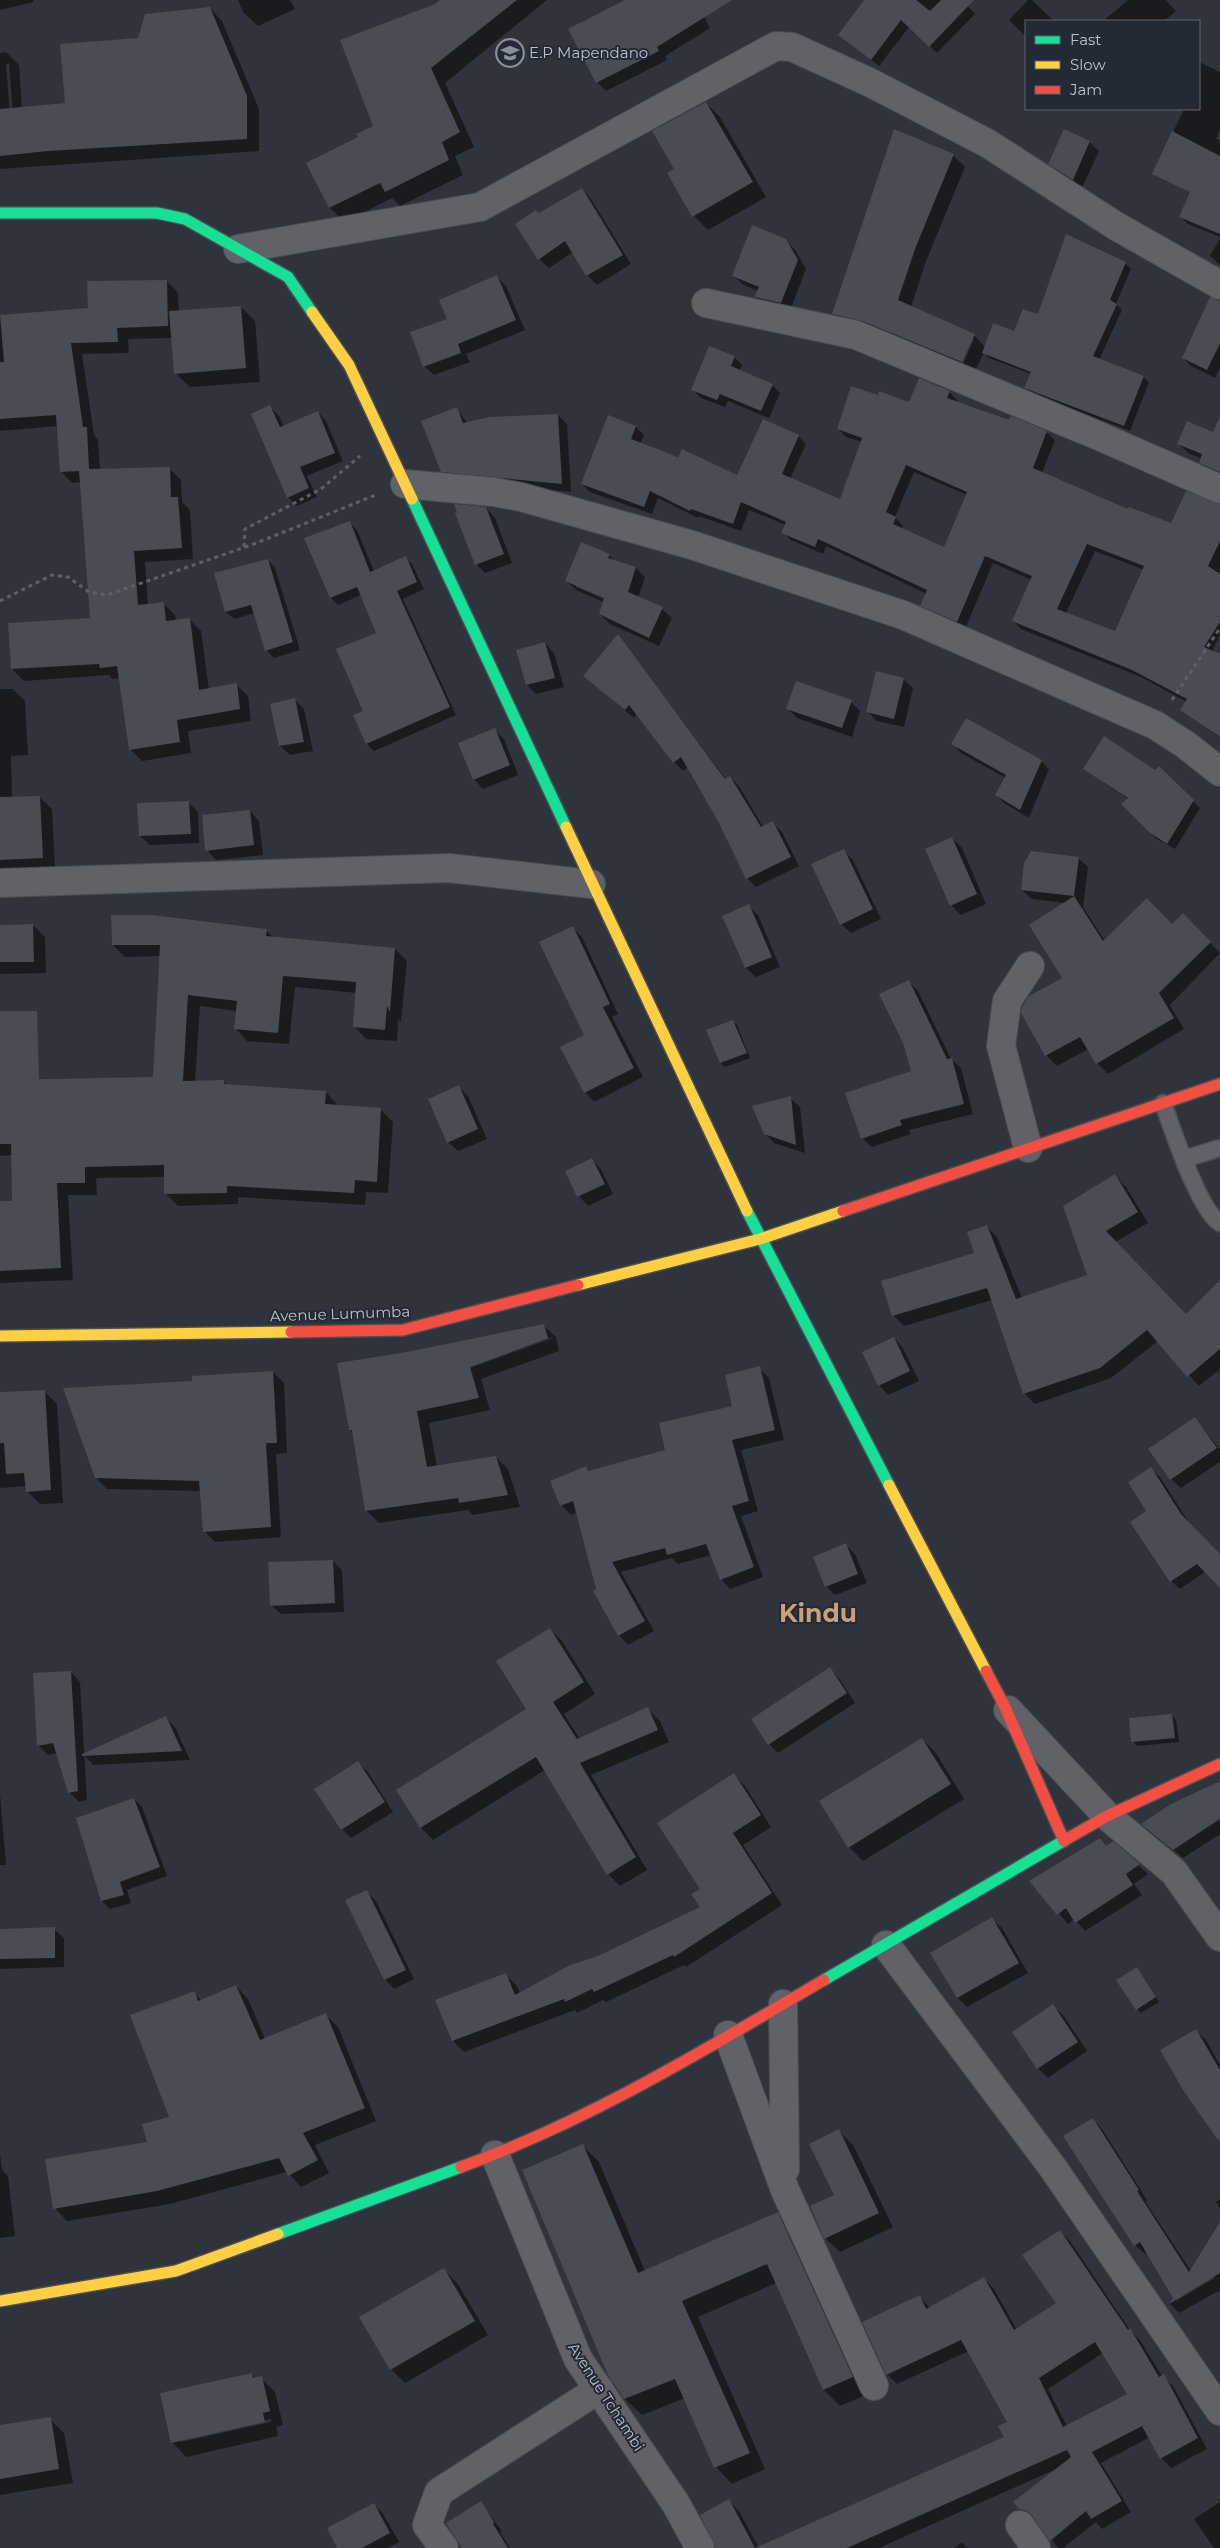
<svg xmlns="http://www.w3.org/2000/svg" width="1220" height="2548" font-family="Montserrat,sans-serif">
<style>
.shadow{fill:#0007;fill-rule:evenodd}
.building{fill:#484c53;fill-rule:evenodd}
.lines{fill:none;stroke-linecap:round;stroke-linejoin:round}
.lane-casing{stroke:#4b4e53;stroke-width:19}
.street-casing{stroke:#4b4e53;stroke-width:30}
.fast-casing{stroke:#4b4e53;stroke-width:14}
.slow-casing{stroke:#4b4e53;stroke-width:14}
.jam-casing{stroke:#4b4e53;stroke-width:14}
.path{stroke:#5d6166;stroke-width:3;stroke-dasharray:4 4;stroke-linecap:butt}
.lane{stroke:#606268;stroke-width:16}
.street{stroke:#606268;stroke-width:28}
.fast{stroke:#16e098;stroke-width:11}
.slow{stroke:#ffcf43;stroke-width:11}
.jam{stroke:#f24e42;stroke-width:11}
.labels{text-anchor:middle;stroke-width:4;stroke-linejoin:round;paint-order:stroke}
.poi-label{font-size:15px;fill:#bbc0ca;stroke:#232935;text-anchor:start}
.street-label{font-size:15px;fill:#bbc0ca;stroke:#232935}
.town-label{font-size:25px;font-weight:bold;fill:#caa076;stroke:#232935}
</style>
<rect width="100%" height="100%" fill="#2f333b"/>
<path class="shadow" d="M0 0H33L34 2 0 10Z
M238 0H290L295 9 258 26 243 12Z
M442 0H547L445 83 474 147 455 156 463 175 400 206 392 198 345 222 330 208 308 163 359 137 375 126 436 5Z
M639 0H695L710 28 665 56 667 60 606 91 597 82 570 30Z
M864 0H962L975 14 937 53 909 27 879 66 840 35Z
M1028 0H1032L1054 21H1026V37L1009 20Z
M1128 0H1166L1176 11 1164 21H1103Z
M210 8 222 21 259 109V151L0 169V53L6 52 19 65 22 108 66 104 139 39ZM6 64H9L13 114H10Z
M1199 62 1220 72V129L1216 139 1220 141V237L1188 224 1181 217 1192 190 1160 159 1184 109H1199Z
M706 103 720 117 766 197 708 230 694 216 675 169Z
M1089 142 1099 151 1082 188 1059 173 1050 164Z
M953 155 965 167 926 261 911 307 974 335 985 347 1015 333 1039 316 1125 263 1131 269 1116 304 1122 310 1099 360 1143 377 1149 382 1130 431 1031 393 1025 388 1031 374 989 358 984 353 974 373 961 368 974 339H971L959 367 845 325 833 314Z
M582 189 591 199 631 264 597 285 587 275 573 252 549 268 539 259V214Z
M1220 238V265L1210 256Z
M785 240 795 250 806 269 790 311 764 306 755 297 758 291 742 284 733 275Z
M497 277 506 286 525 330 466 354 470 362 434 375 424 366 449 319Z
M167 281 178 293 179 312 241 307 255 321 260 382 190 387 175 373 173 338 128 339 129 353 82 354 94 435 98 440 100 470 169 468 181 480 182 502 190 510 193 559 145 562 148 605 163 603 175 615 176 621 190 620 201 631 209 690 237 685 248 696 251 721 188 731 191 753 142 761 130 749 120 678 112 679 109 675 24 681 12 669 91 619 81 482 72 483 61 471 58 426 0 431V316L89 309Z
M1220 317V368L1215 378 1191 366 1183 358Z
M734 357 742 365 739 372 772 385 780 393 769 418 728 401 725 407 701 398 693 390Z
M949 392 957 400 956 402 1010 422 1012 418 1047 433 1055 440 1042 473 1129 510 1172 525 1220 505V635L1192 692 1220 687V738L1182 710 1187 702 1141 677 1021 629 1013 621 1032 580 993 563 965 629 930 613 922 605 927 594 826 546 823 554 791 540 783 532 786 525 749 510 741 531 699 516 698 518 658 498 652 514 590 492 582 484 609 416 636 427 644 435 640 444 738 477 798 436 806 444 790 479 841 500 862 442 846 437 838 429ZM914 472 967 495 945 548 902 529 903 526 895 517ZM1095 551 1144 570 1116 632 1066 613Z
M270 407 279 416 284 426 318 412 326 421 343 461 307 476 317 497 297 506 288 497Z
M457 409 468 424 558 415 567 424 571 492 451 480 442 471Z
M1220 436V477L1210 472 1200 462 1202 459 1188 453 1179 444Z
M486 508 495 518 512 563 485 573 476 564Z
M350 523 357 530 374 571 405 557 412 564 424 589 403 599 456 715 374 751 367 744 355 715 365 711 378 633 361 595 338 605 331 598 306 539Z
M609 555 615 561 636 568 645 577 638 598 662 609 672 618 659 646 610 624 600 614 604 602 576 590 567 581ZM576 584 610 599 609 601 576 587Z
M268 560 275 568 300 650 274 658 266 650 255 613 234 619 226 612 216 574Z
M618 636 726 779 730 777 739 786 763 827 773 823 782 832 799 866 756 887 747 878 719 821 688 767 683 771 674 762 637 714 634 718 585 676Z
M545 643 554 653 564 687 536 694 527 685 517 651Z
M903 679 913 688 904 727 877 721 867 711Z
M0 689H13L25 701 28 755 11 756 12 798 39 797 52 809 55 870 0 873Z
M295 700 304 709 313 751 290 755 280 746Z
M851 702 860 711 852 737 797 718 788 709Z
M494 730 504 739 518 775 483 789 474 779Z
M953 744 1041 761 1049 769 1029 818 1004 803 996 795 1006 778 961 753Z
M1159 768 1200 808 1175 849 1157 839 1123 804 1128 799 1084 769 1156 772Z
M188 802 198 812 199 843 150 845 140 836Z
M250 811 259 821 263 855 216 860 207 850Z
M952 838 962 848 986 904 961 915 951 905Z
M843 851 853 860 881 919 851 933 841 924Z
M1078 858 1088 867 1083 907 1105 941 1172 925 1183 915 1220 953 1170 1005 1184 1029 1108 1074 1097 1063 1088 1049 1057 1066 1046 1055 1064 978 1066 903 1032 899 1022 890Z
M748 906 758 915 780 967 756 977 746 968 724 917Z
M33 925 45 937 46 973 0 974V926Z
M573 928 582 937 618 1014 612 1017 643 1077 594 1102 585 1092V1036Z
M266 930 274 938 395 949 407 961 401 1022 398 1019 397 1041 366 1039 354 1026 357 993 295 987 289 1044 247 1041 235 1028 237 1011 200 1006 195 1082 223 1081 228 1086 326 1092 338 1106 380 1109 393 1122 388 1193 366 1192 365 1205 238 1197V1204L178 1206 166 1194 165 1177 96 1178 97 1195H68L73 1280 0 1283V1203L13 1202 12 1155 0 1156V1079L154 1078 161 956 125 957 113 945Z
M909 982 918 991 951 1059 961 1068 973 1114 909 1130 911 1134 872 1147 862 1138 912 1072Z
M733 1021 737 1025 750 1058 725 1067 721 1063Z
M459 1087 468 1096 487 1139 458 1151 448 1142Z
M790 1098 800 1107 805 1153 774 1143 765 1133Z
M591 1159 601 1169 613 1194 588 1206 579 1196 566 1172Z
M1115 1176 1126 1187 1148 1223 1115 1242 1186 1316 1220 1281V1369L1199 1386 1158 1341 1111 1378 1035 1404 1024 1393 992 1300 904 1326 893 1315 976 1253 986 1226 997 1237 1022 1298 1089 1276Z
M543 1325 556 1337 559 1351 481 1379 490 1410 429 1423 437 1467 496 1457 508 1469 520 1507 472 1515 468 1510 379 1523 367 1511 354 1434 350 1430 407 1354ZM546 1338H553L464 1370 463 1368Z
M894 1338 903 1348 919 1381 888 1395 879 1385Z
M759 1368 769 1378 784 1440 741 1450 758 1511 741 1516 763 1577 730 1589 721 1579 711 1555 678 1564 672 1558 621 1572 654 1631 628 1645 619 1635 598 1590 577 1512 571 1515 561 1505 585 1468 589 1472 667 1451 733 1407Z
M273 1372 284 1383 287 1453 276 1454 281 1537 215 1542 204 1531 201 1491 107 1489 96 1478 194 1382Z
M44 1391 57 1404 63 1503 40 1504 27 1491V1486L0 1488V1394Z
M1195 1418 1220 1450V1462L1181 1488 1171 1479Z
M1151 1469 1160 1477 1190 1524 1220 1555V1586L1206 1571 1180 1589 1171 1581 1148 1512Z
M846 1545 855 1554 867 1583 835 1595 826 1586Z
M333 1561 342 1570 344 1612 281 1614 271 1605Z
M550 1629 562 1641 595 1694 564 1714 580 1739 648 1709 660 1721 669 1742 591 1775 647 1870 620 1886 608 1874 545 1770 433 1840 421 1828 397 1790 528 1710Z
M830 1669 839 1678 855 1703 778 1753 769 1744Z
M71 1672 80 1682 87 1800 79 1802 69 1792 58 1753 48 1755 38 1745Z
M1172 1715 1176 1720 1179 1742 1137 1746 1133 1741Z
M166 1718 175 1727 190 1760 93 1765 85 1756Z
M922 1739 936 1753 964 1799 863 1861 849 1847Z
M358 1763 368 1772 393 1812 351 1838 342 1829Z
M734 1775 745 1786 771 1827 743 1845 782 1905 686 1967 684 1965 606 2002 603 2000 577 2013 575 2010 464 2052 453 2041 506 1975 517 1986 520 1993 702 1908 701 1889Z
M1220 1783V1834L1183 1858 1143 1824Z
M0 1794 6 1865H0Z
M134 1799 142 1807 167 1876 127 1890 131 1903 110 1909 102 1901Z
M1100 1839 1107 1847 1113 1843 1148 1874 1134 1884 1142 1895 1085 1931 1074 1919 1068 1924 1031 1881Z
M367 1892 376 1901 414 1979 394 1989 385 1979Z
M992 1919 1002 1928 1028 1973 967 2007 958 1998 932 1953Z
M54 1929 64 1938V1967L0 1969V1930Z
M1141 1973 1159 2002 1141 2013 1137 2009Z
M236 1986 248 1999 265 2039 326 2015 338 2027 376 2121 315 2145 329 2173 301 2187 287 2172 170 2204 67 2221 55 2208 149 2143 170 2118 194 1993 202 2001Z
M1053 2006 1063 2015 1087 2051 1048 2078 1038 2068 1014 2032Z
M1196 2031 1206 2040 1220 2065V2141Z
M1093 2119 1102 2129 1147 2200 1145 2201 1191 2271 1220 2224V2290L1179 2313 1170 2304 1174 2298 1147 2253 1145 2254 1135 2245ZM1213 2276 1215 2278 1176 2301V2298Z
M839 2131 853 2145 893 2227 840 2252 825 2238 835 2196Z
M583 2146 599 2162 645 2271 777 2213 794 2230 868 2394 840 2406 824 2390 776 2283 698 2317 765 2469 732 2484 716 2467 685 2398 642 2415 625 2399 608 2373Z
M0 2154 2 2170 8 2176 15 2236 0 2238Z
M1220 2199V2208L1216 2202Z
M1060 2231 1070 2241 1130 2330 1140 2340 1162 2376 1173 2386 1207 2449 1171 2468 1161 2458 1150 2437 1101 2463 1131 2512 1102 2529 1096 2522 1063 2548H1058L1037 2521 1031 2519 1020 2509 1054 2470 879 2548H717L729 2501 739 2511 759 2548 1006 2437 1009 2422 969 2351 897 2384 887 2374 920 2297 930 2308 984 2278 994 2289 1017 2330 1057 2303ZM1103 2353 1129 2395 1067 2426 1048 2389Z
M444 2270 458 2284 488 2335 405 2383 391 2369Z
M251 2374 256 2379 261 2378 275 2392 283 2425 276 2427 278 2436 186 2457 172 2442ZM271 2419V2422L181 2442V2439Z
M50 2419 64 2433 73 2483 0 2495V2427Z
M1220 2502V2548H1214L1194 2519Z
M481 2503 502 2531 500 2532 510 2548H463Z
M374 2504 383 2514 399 2542 388 2548H339Z
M962 2542 968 2548H955Z"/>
<path class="building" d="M440 0H517L431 68 460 132 442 142 449 160 385 192 380 183 329 208 306 163 358 137 356 134 373 126 340 40 435 4Z
M625 0H732L657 47 659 51 596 83 568 29Z
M864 0H916L930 11 941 0H974L929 47 901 20 871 60 838 35Z
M210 7 247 96V139L48 151 0 156V109L65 103 60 44 138 38 145 14Z
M706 102 753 182 692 217 667 173 674 169 652 131Z
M894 129 954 154 915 249 898 300 975 334 962 362 862 321 832 314Z
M1064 129 1090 141 1073 180 1048 164Z
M1172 131 1220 156V234L1179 217 1190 192 1152 174Z
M582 188 623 255 586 276 565 241 538 260 515 224 536 210 539 213Z
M752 225 786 239 798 260 781 303 754 297 759 287 732 276Z
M1066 234 1126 262 1110 300 1117 304 1093 356 1144 376 1124 426 1024 388 1031 372 982 353 993 323 1014 331 1023 309 1038 314Z
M497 275 516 320 458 344 461 353 423 367 410 332 447 319 439 300Z
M167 280 168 326 117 328 118 342 71 343 83 427H87L89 469 170 467 171 497H178L182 548 134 551 138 605 164 602 166 621 190 618 199 690 237 683 240 709 177 720 180 742 129 750 117 666 100 668 99 664 11 669 8 623 90 618 79 471 60 472 56 415 0 419V362H4L0 315 88 308 87 281Z
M1210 297 1220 301V343L1207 370 1182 358Z
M241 306 246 368 174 374 169 311Z
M709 346 735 356 731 366 773 384 761 411 720 394 717 400 691 390Z
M919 378 950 391 947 398 1009 420 1011 416 1047 431 1033 468 1128 509 1129 507 1171 523 1186 491 1220 504V541L1208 566 1220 574V622L1204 647 1220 654V737L1180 710 1187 699 1132 670 1012 621 1032 576 985 556 957 622 920 606 927 590 818 539 815 547 781 533 786 522 741 502 733 524 691 509 690 511 650 491 644 507 581 484 608 415 636 426 631 439 678 457 682 449 737 475 763 419 799 435 782 474 840 499 862 438 837 429 851 386 878 395 879 391 909 402ZM906 465 967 492 944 547 893 524 896 517 886 512ZM1087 544 1144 566 1115 631 1057 609Z
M270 405 280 427 318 411 335 453 300 467 309 488 287 498 251 414Z
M457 407 463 423 490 417 558 414 562 484 441 472 421 421Z
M1220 416V472L1199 463 1202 454 1177 444 1187 421 1213 432Z
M454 504 486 507 504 554 475 565 455 513 457 512Z
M350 521 370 572 406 556 417 582 397 591 450 707 366 744 353 715 363 711 336 649 376 633 357 587 330 598 304 538Z
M581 542 610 554 608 558 636 567 628 592 663 607 649 638 599 614 604 598 565 581Z
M268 559 293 642 265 651 251 605 225 612 214 573Z
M618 634 725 779 730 776 761 827 773 821 791 857 746 879 718 821 681 757 673 763 629 705 625 710 583 676Z
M545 642 555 678 526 685 516 650Z
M876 671 904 678 894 719 866 712Z
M796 681 852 700 842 728 786 709Z
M295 698 304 742 279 746 270 704Z
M966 718 1042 760 1020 810 995 795 1006 775 951 744Z
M495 728 510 765 473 780 458 743Z
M1104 736 1155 770 1159 766 1194 800 1167 844 1149 832 1121 804 1128 798 1083 769Z
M40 796 43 858 0 860V797Z
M189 801 191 834 139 836 137 803Z
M250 810 254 845 205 851 202 815Z
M952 837 977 894 950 906 925 849Z
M844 849 873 909 840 925 811 864Z
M1031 851 1079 857 1074 896 1021 890 1024 863Z
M1074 896 1103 941 1147 898 1172 924 1183 913 1211 942 1159 993 1174 1018 1096 1064 1080 1037 1045 1056 1021 1013 1022 1007 1029 996 1062 978 1029 925Z
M749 904 772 957 745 968 722 916Z
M111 915H152L267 929 266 936 395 948 390 1012 387 1006 385 1030 353 1027 356 982 283 976 278 1033 234 1029 237 1001 188 995 183 1081 224 1080V1084L326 1091 325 1104 381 1108 377 1182 355 1180 354 1193 227 1186V1193L164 1194V1165L85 1167V1183H57L61 1268 0 1271V1201H12L11 1144H0V1011H37L39 1079 153 1077 160 945H112Z
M33 924 34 962H0V925Z
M573 926 610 1004 603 1007 634 1068 584 1093 560 1047 584 1035 539 942Z
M909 980 947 1059 952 1058 964 1104 900 1120 902 1125 861 1139 845 1093 911 1071 903 1043 879 994Z
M733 1020 747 1053 720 1063 706 1030Z
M459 1085 478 1129 447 1143 428 1099Z
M791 1096 796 1145 764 1134 752 1106Z
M592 1158 605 1184 577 1197 565 1171Z
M1115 1174 1138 1212 1106 1231 1186 1314 1220 1280V1349L1187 1377 1147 1330 1100 1368 1023 1394 987 1288 892 1316 881 1281 974 1253 967 1232 987 1225 1016 1299 1087 1275 1063 1206Z
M544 1324 548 1338 470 1367 479 1398 417 1411 427 1467 496 1456 508 1495 459 1503 458 1498 365 1511 352 1430H349L337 1363 407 1352Z
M894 1337 910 1371 878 1386 862 1352Z
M760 1366 775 1430 732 1440 749 1501 732 1506 754 1567 720 1580 706 1544 667 1555 665 1548 612 1562 645 1621 618 1636 593 1591 596 1589 573 1501 560 1506 550 1481 586 1466 588 1471 665 1450 659 1423 732 1406 725 1375Z
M273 1371 277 1443H266L271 1527 203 1532 199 1481 95 1478 63 1388 192 1381V1376Z
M45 1390 51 1490 26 1492 24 1473 6 1474 4 1443H0V1392Z
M1195 1417 1217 1448 1170 1480 1148 1449Z
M1151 1467 1181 1514 1220 1554V1588L1197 1564 1170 1582 1130 1522 1146 1511 1128 1482Z
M846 1543 858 1574 825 1587 813 1557Z
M333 1560 335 1603 270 1606 268 1562Z
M550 1628 584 1682 553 1702 577 1739 648 1707 658 1730 580 1763 636 1857 607 1875 536 1757 420 1828 396 1790 526 1709 496 1661Z
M830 1667 847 1693 768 1745 751 1719Z
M71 1671 78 1791 68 1793 53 1743 37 1746 33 1673Z
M1172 1714 1175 1738 1131 1742 1129 1718Z
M166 1716 182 1751 82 1756V1754Z
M922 1738 951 1784 848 1848 819 1801Z
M358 1761 385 1802 341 1830 314 1789Z
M734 1773 761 1815 733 1833 772 1893 674 1957 673 1955 594 1992 592 1989 565 2002 564 1999 452 2041 435 2000 506 1973 515 1995 570 1965 598 1956 700 1907 691 1894 700 1889 657 1823Z
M1220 1781V1819L1173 1850 1141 1824 1171 1804Z
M134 1798 160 1867 120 1882 124 1895 101 1901 76 1818Z
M1100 1838 1106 1846 1113 1841 1140 1864 1126 1874 1133 1885 1075 1923 1066 1908 1057 1915 1029 1881Z
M367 1890 406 1970 384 1980 345 1900Z
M992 1917 1019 1963 957 1998 930 1953Z
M55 1927V1958L0 1959V1929Z
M1137 1967 1156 1997 1136 2010 1116 1980Z
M236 1985 260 2040 326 2013 365 2108 303 2133 318 2160 288 2176 279 2158 157 2191 53 2209 45 2159 147 2142 142 2124 169 2117 130 2015 195 1991 198 2001Z
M1053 2004 1078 2042 1037 2069 1012 2032Z
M1196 2029 1220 2070V2143L1183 2090 1160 2050Z
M1093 2118 1139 2190 1137 2191 1189 2272 1220 2222V2273L1169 2304 1173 2298 1140 2242 1134 2246 1063 2136Z
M839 2129 879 2213 824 2239 810 2206 834 2195 809 2144Z
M583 2144 638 2273 778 2212 853 2377 823 2390 767 2264 682 2301 750 2453 714 2468 675 2379 624 2399 607 2373 522 2170Z
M1060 2230 1128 2330 1130 2328 1159 2377 1164 2374 1198 2438 1160 2459 1142 2426 1092 2452 1122 2501 1091 2519 1086 2511 1050 2541 1032 2516 1027 2511 1019 2509 1013 2502 1071 2457 1067 2450 847 2548H716L700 2515 729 2499 755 2548 1004 2437 998 2426 1007 2422 961 2340 886 2375 862 2322 920 2295 926 2309 984 2277 1014 2330 1056 2303 1022 2255ZM1095 2342 1127 2394 1063 2427 1039 2378Z
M444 2268 475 2321 390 2370 359 2317Z
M252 2373 253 2378 262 2376 270 2411 263 2413 265 2422 171 2443 160 2393Z
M51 2417 59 2469 0 2479V2425Z
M481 2501 494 2522 493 2524 508 2548H462L446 2523Z
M374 2503 390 2533 362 2548H337L327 2528Z"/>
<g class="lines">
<defs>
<path id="lane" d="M1163 1103C1172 1128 1199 1211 1220 1223
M1184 1159 1220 1148"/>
<path id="street" d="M238 249 480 207 776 46 792 47 869 82 987 143 1116 226 1220 285
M706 303 856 335 1099 436 1220 489
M405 484 494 492 521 497 692 545 903 615 1155 725 1186 745 1220 772
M0 883 449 868 591 884
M1028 1148 1001 1046 1007 1001 1030 966
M1008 1710 1107 1816 1174 1872 1220 1937
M886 1945 1053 2168 1220 2411
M783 2004 785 2169
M728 2035 785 2190 874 2386
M495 2155 578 2359 676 2504 700 2548
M1020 2525 1036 2548
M444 2548 427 2525 439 2492 599 2389"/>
<path id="fast" d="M0 213H157L185 219 288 277 312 312
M412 499 566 827
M747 1211 889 1485
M824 1980 1065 1840
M278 2234 461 2167"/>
<path id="slow" d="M312 312 349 365 412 499
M566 827 747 1211
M578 1285 760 1239 843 1211
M0 1336 291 1332
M889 1485 986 1671
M0 2301 176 2271 278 2234"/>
<path id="jam" d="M843 1211 1220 1084
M291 1332 403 1330 578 1285
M986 1671 1005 1707 1064 1841
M1065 1840 1107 1816 1220 1764
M461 2167C591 2120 706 2049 824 1980"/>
</defs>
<use href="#lane" class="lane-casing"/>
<use href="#street" class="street-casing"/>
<use href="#fast" class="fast-casing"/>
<use href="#slow" class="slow-casing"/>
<use href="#jam" class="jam-casing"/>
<path class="path" d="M244 547 245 529 321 489 360 456
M0 601 52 575 68 577 89 592 107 595 254 544 378 494
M1172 700 1220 628"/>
<use href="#lane" class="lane"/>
<use href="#street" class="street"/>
<use href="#fast" class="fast"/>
<use href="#slow" class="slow"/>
<use href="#jam" class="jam"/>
</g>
<defs>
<symbol id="school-ring" viewBox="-11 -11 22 22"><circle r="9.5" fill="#232935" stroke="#8a8f98" stroke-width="1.5"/><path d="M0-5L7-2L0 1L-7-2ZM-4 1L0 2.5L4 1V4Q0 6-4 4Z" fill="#8a8f98"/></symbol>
</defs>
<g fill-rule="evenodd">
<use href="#school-ring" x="494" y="37" width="32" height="32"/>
</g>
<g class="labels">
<g class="poi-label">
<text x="529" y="58">E.P Mapendano</text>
</g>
<g class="street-label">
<text transform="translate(340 1314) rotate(-2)" y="5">Avenue Lumumba</text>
<text transform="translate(606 2397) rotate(57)" y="5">Avenue Tchambi</text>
</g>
<g class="town-label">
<text x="818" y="1622">Kindu</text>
</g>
</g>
<rect x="1025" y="20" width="175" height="90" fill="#232935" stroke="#606571"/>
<rect x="1035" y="36" width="25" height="8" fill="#16e098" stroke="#606571"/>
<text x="1070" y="45" font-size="15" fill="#bbc0ca">Fast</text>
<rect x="1035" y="61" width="25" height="8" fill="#ffcf43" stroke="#606571"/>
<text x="1070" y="70" font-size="15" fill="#bbc0ca">Slow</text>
<rect x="1035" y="86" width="25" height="8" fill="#f24e42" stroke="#606571"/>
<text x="1070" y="95" font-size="15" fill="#bbc0ca">Jam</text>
</svg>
